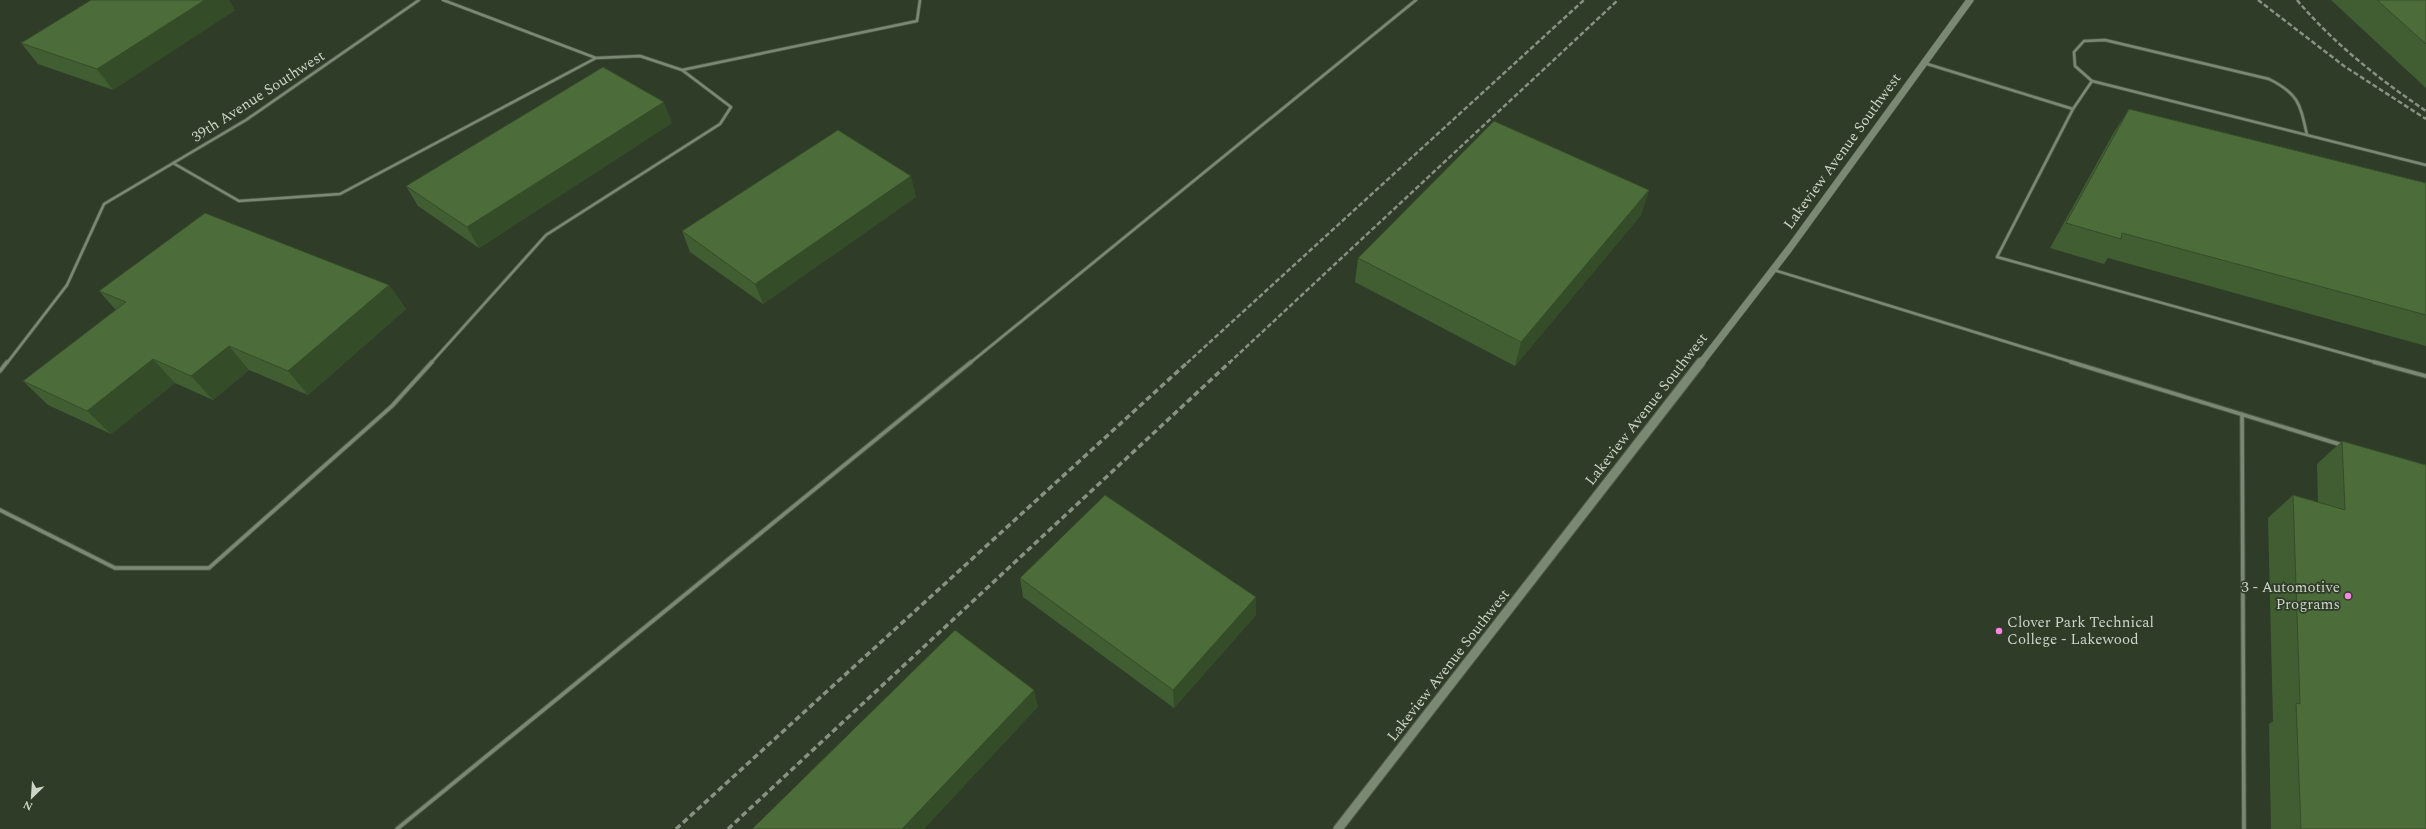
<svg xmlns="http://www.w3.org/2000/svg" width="2426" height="829" font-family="Spectral,serif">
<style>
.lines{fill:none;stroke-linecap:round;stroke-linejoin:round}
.lane-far1-casing{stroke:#4e5848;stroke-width:4}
.lane-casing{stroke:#4e5848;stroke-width:5.5}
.secondary-far1-casing{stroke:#4e5848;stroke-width:8}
.secondary-casing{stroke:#4e5848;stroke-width:11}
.lane-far1{stroke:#7a8972;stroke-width:2.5}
.lane{stroke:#7a8972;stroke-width:3.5}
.secondary-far1{stroke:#7a8972;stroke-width:7}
.secondary{stroke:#7a8972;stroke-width:9}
.rail-far1{stroke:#889282;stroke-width:2.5;stroke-dasharray:5 2.5;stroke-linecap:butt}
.rail{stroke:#889282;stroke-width:3.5;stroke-dasharray:6 3.5;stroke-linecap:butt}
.wall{fill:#415e32}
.shaded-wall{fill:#354c29}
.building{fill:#4c6d3a;stroke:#354c29}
.poi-dot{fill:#fd86e3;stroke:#2f3c28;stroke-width:1.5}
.labels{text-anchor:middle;stroke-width:3.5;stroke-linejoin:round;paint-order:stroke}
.street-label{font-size:15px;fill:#cdd5c9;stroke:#2f3c28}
.poi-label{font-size:15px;fill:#cdd5c9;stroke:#2f3c28;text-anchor:end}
</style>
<rect width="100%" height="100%" fill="#2f3c28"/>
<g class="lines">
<defs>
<path id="lane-far1" d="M443 0 596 58
M1924 63 2073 109 1997 257 2378 363
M682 70 917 21 920 0
M2092 81 2075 66 2074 52 2084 41 2105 40 2269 79C2299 94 2300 104 2307 135
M2073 109 2092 81 2426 165
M173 163 239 201 340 194 596 58 640 56 682 70 731 107 720 124 546 235 431 363
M1774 270 2075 363
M7 363 67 285 104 204 246 120 419 0
M970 363 1416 0"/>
<path id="lane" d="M2071 362 2342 445
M2374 362 2426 376
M0 371 7 362
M2242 414 2244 829
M0 510 115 568H209L392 406 432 362
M397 829 971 362"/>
<path id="secondary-far1" d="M1701 363 1789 249 1970 0"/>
<path id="secondary" d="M1338 829 1701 362"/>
</defs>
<use href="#lane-far1" class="lane-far1-casing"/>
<use href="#lane" class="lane-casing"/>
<use href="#secondary-far1" class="secondary-far1-casing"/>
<use href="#secondary" class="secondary-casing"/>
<use href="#lane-far1" class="lane-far1"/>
<use href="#lane" class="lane"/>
<use href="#secondary-far1" class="secondary-far1"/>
<use href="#secondary" class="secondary"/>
<path class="rail-far1" d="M2258 0 2344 66 2426 119
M2297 0C2334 44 2379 79 2426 111
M1187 363 1584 0
M1229 363 1618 0"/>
<path class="rail" d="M676 829 1188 362
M728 829 1230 362"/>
</g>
<path class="wall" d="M2331 0H2426V88Z
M235 10 113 90 38 64 21 43Z
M2129 109 2426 183V346L2108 258 2104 264 2050 248 2113 134Z
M672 123 479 248 418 206 406 186Z
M1649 190 1641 215 1515 366 1355 282 1358 258Z
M916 197 763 304 690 252 682 231Z
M389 285 406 309 308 395 249 370 213 400 175 383 111 434 48 405 23 381 116 310 99 291Z
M2342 441 2426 829H2271L2269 724 2273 721 2268 518 2293 495 2318 503 2317 464Z
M1020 578 1256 615 1174 708 1023 597Z"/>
<path class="shaded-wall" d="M205 0H229L235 10 113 90 97 69Z
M664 102 672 123 479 248 467 227Z
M911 176 916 197 763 304 755 284Z
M1649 190 1641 215 1515 366 1521 342Z
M389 285 406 309 308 395 288 371Z
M229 346 249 370 213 400 191 376Z
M153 359 175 383 111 434 87 411Z
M1256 597V615L1174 708 1173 690Z
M1034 690 1038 707 924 829H902Z"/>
<path class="building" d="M91 0H205L97 69 21 43Z
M2377 0H2426V44Z
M603 67 664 102 467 227 406 186Z
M2129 109 2426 183V315L2122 233 2121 239 2066 223Z
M1494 121 1649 190 1521 342 1358 258Z
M838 130 911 176 755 284 682 231Z
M205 213 389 285 288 371 229 346 191 376 153 359 87 411 23 381 126 302 99 291Z
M2342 441 2426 465V829H2301L2296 703 2300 704 2293 495 2345 510Z
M1105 495 1256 597 1173 690 1020 578Z
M955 630 1034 690 902 829H752Z"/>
<g class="poi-dot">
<circle cx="2348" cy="596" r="4"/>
<circle cx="1999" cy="631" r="4"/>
</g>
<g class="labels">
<g class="street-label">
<text transform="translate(258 96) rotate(-33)" y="5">39th Avenue Southwest</text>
<text transform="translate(1842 151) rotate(-54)" y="5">Lakeview Avenue Southwest</text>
<text transform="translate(1646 409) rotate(-52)" y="5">Lakeview Avenue Southwest</text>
<text transform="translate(1448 665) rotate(-52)" y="5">Lakeview Avenue Southwest</text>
</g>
<g class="poi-label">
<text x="2340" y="592">3 - Automotive<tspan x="2340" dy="17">Programs</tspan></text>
<text x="2007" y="627" text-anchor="start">Clover Park Technical<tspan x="2007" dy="17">College - Lakewood</tspan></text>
</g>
</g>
<g transform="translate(32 797) rotate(205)" stroke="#2f3c28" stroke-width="3" paint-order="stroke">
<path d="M0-3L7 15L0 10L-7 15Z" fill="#cdd5c9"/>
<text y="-6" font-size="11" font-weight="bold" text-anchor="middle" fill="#cdd5c9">N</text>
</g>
</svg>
